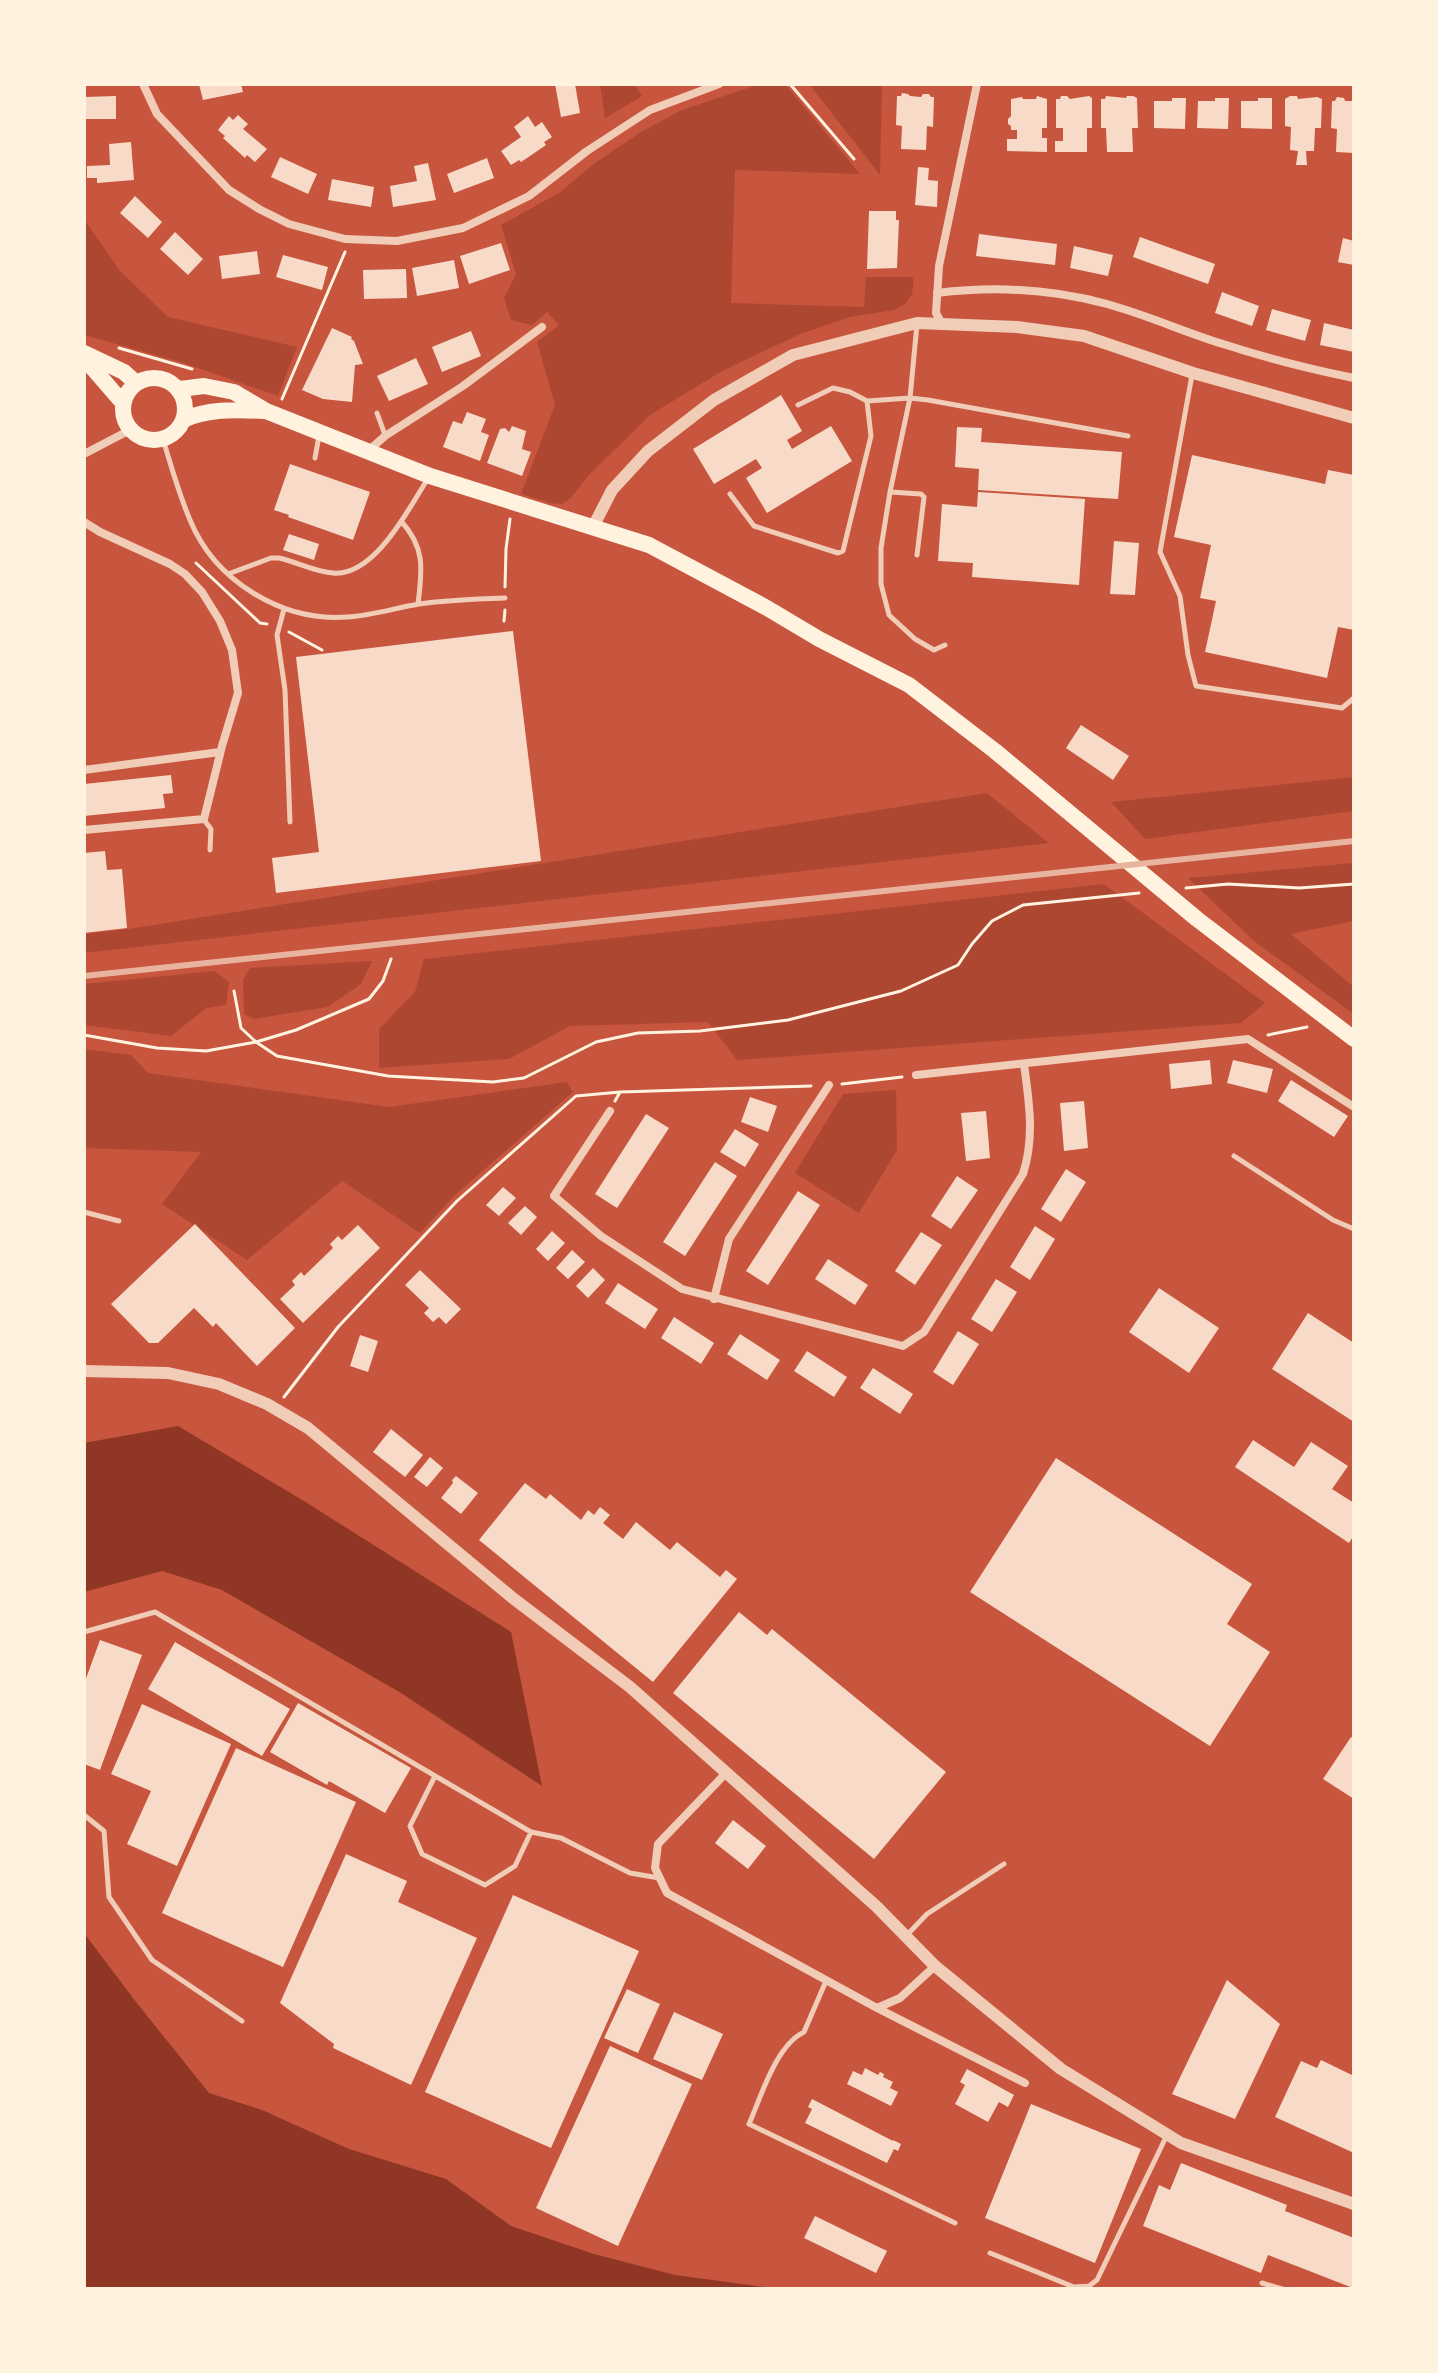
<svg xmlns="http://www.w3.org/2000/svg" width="1438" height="2373" font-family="'Archivo Narrow',sans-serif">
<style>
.green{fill:#ae4732}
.water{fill:#8f3625}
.building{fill:#f7dbc8}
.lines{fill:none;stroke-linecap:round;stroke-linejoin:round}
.path{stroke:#fff3e0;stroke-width:3}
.service{stroke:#f1ccb7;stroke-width:5}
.minor{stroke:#f1ccb7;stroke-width:8}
.tertiary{stroke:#f1ccb7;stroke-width:12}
.primary{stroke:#fff3e0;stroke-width:16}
.rail{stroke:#e9b49f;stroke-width:6}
</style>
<rect width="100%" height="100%" fill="#c8553d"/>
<path class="green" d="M600 84H635L642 96 605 118Z
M760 84H785L860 174 735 170 731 303 864 307 866 277H914L912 294 905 304 894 310 850 317 800 334 722 371 650 415 588 476 571 498 562 504 550 503 521 494 555 405 537 342 559 325 547 312 532 325 511 320 504 298 516 274 501 225 559 193 595 163 641 132 682 110Z
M809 84H882L880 175Z
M84 219 120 271 168 317 297 347 278 396 181 362 84 335Z
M1354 777V811L1145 839 1111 802Z
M987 793 1049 843 84 953V934L128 929Z
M1354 863V921L1291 934 1354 987V1014L1254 941 1188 878Z
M1104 884 1265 1003 1241 1023 737 1060 708 1022 570 1026 509 1059 379 1068V1029L415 992 424 959Z
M372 961 361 984 328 1007 254 1019 244 1014 243 980 250 968Z
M215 971 229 982 226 1005 206 1008 171 1036 84 1025V984Z
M84 1049 131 1055 148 1073 389 1107 567 1082 573 1092 455 1195 420 1233 342 1181 247 1260 162 1204 201 1152 87 1148 84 1139Z
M896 1090 897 1150 859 1213 795 1173 843 1094Z"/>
<path class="water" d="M178 1426 304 1501 511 1632 542 1786 401 1693 222 1590 162 1571 84 1592V1443Z
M84 1933 136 2002 209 2093 262 2110 349 2149 446 2179 511 2226 594 2254 675 2275 779 2289H89L84 2286Z"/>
<path class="building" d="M199 84H241L243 92 203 100Z
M555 84H575L580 113 561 117Z
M902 93 908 94 910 96 921 97 923 94H929L931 97H934L933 127 927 126 926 150 901 149 902 126 896 125 897 96H901Z
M116 96V119H84V97Z
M1037 96 1047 99V128H1042V138H1047V152L1007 151V139H1017V130H1011V126L1008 124V119L1011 116V99L1022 97 1023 99H1036Z
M1061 96H1067L1070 99 1089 96 1092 98V128H1087V152H1055V141H1063V128H1056V99H1060Z
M1106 96 1126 98 1127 96H1133L1137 98 1138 128H1132L1133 152H1107L1106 128H1101V99H1105Z
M1290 96H1297L1298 99 1317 97 1322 99 1321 128H1315L1314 151H1306L1307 165H1296L1298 151 1290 150 1291 127 1285 126V99Z
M1337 97 1344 98 1345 101H1354V153L1336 152 1337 129 1331 128 1332 101H1335Z
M1172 98H1186L1185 129 1154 128V101H1172Z
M1215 98H1229L1228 129 1197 128 1198 101H1215Z
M1258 98H1272V129L1241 128V101H1258Z
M238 115 248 124 243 129 267 149 255 162 247 155 245 158 223 138 225 136 218 130 229 116 233 120Z
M528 116 535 127 542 122 552 137 544 142 546 145 533 154 521 162 519 160 511 165 501 151 521 137 514 127Z
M131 142 134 180 97 183V178H87V166L110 165 109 144Z
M280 157 317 174 308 194 271 177Z
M487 158 494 178 454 193 447 174Z
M428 163 436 200 393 207 390 186 417 181 414 166Z
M918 167 929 168 928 180 938 181 937 207 915 205Z
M332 179 374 187 371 207 328 200Z
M135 196 162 222 148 238 120 213Z
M869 211H896V220H899L897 268 867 269Z
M175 232 203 259 188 275 160 249Z
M979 234 1057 244 1055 265 976 256Z
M1140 237 1215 264 1208 284 1133 257Z
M1343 238 1354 241V265L1338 262Z
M501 243 510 270 469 284 460 256Z
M1074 246 1113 255 1108 276 1070 268Z
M257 251 260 274 222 279 219 256Z
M283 255 328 267 322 290 276 277Z
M454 260 459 288 417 296 412 268Z
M406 269 407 298 364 299 363 270Z
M1222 292 1259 306 1252 326 1215 313Z
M1272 309 1311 320 1305 341 1266 330Z
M1324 323 1354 330V352L1320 345Z
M332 328 352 337 351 339 354 341 363 364 355 365 352 402 323 399 302 390Z
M471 331 481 356 442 372 432 347Z
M416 358 428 384 389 401 377 376Z
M781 395 802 431 787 440 792 449 831 426 852 461 767 513 746 478 762 468 756 459 714 484 693 449Z
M467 412 486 419 481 432 489 435 480 461 443 447 453 421 462 424Z
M512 426 526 431 522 449 531 452 522 476 487 463 500 429 505 428 509 432Z
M957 427 982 428 981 442 1122 452 1118 499 978 490 979 469 955 467Z
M1192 455 1325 484 1328 470 1354 475V630L1338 627 1327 678 1205 652 1216 601 1200 598 1211 545 1174 537Z
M290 464 370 492 353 540 288 517 289 515 274 510Z
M978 492 1085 499 1079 585 972 577 973 563 938 561 942 504 977 507Z
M289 534 319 544 314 560 283 550Z
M1114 541 1139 543 1135 595 1110 594Z
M513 631 541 861 276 893 272 858 319 852 296 657Z
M1081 725 1129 756 1113 780 1066 748Z
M171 775 173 793 163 794 165 808 84 816V784Z
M105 851 107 870 122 869 127 928 84 933V853Z
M1210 1060 1212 1084 1171 1089 1169 1064Z
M1233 1060 1273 1069 1267 1093 1227 1083Z
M1291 1080 1348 1116 1334 1137 1278 1101Z
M750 1097 777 1106 768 1132 741 1122Z
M1084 1101 1088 1148 1064 1151 1060 1103Z
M986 1111 990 1158 966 1161 961 1113Z
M646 1114 669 1128 617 1208 595 1194Z
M735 1129 759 1144 745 1167 720 1152Z
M715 1162 737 1176 685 1256 663 1242Z
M1066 1169 1086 1182 1061 1222 1041 1209Z
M957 1176 978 1190 951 1229 931 1216Z
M503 1187 516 1198 499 1216 486 1205Z
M798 1191 820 1205 768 1285 746 1271Z
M525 1206 537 1217 521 1235 508 1223Z
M195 1224 295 1328 257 1366 216 1323 213 1327 194 1308 158 1343H149L111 1304Z
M358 1225 380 1248 303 1323 280 1299 295 1285 292 1281 301 1272 304 1276 333 1248 330 1244 338 1236 342 1240Z
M1035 1226 1055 1239 1030 1280 1010 1267Z
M552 1231 565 1243 548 1261 536 1249Z
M921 1232 942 1245 915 1285 895 1271Z
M572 1250 585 1262 568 1279 556 1268Z
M828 1259 868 1285 855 1305 815 1279Z
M593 1268 605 1280 588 1298 576 1286Z
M420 1270 461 1309 446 1324 439 1317 433 1322 424 1313 429 1308 405 1285Z
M996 1279 1017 1292 992 1332 971 1319Z
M618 1283 658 1309 645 1329 605 1303Z
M1159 1288 1219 1328 1189 1373 1129 1332Z
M1308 1313 1354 1343V1422L1272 1369Z
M674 1317 714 1343 701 1364 661 1338Z
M958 1331 979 1344 953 1385 933 1372Z
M740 1334 780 1360 767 1380 727 1354Z
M360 1335 378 1341 368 1372 350 1366Z
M807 1351 847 1377 834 1397 794 1371Z
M873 1368 913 1394 900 1414 860 1388Z
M391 1429 423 1455 405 1477 373 1452Z
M1253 1440 1294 1467 1311 1442 1348 1466 1332 1489 1354 1503V1535L1349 1543 1235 1467Z
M430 1457 443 1468 427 1487 414 1477Z
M1056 1458 1252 1584 1227 1624 1270 1652 1210 1746 970 1592Z
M456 1476 478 1493 461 1514 441 1498 453 1483 452 1480Z
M525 1483 546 1499 550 1494 581 1520 588 1510 594 1515 600 1507 610 1515 603 1523 623 1539 636 1522 670 1550 677 1542 720 1577 726 1570 737 1579 653 1682 479 1540Z
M739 1612 767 1635 772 1629 946 1772 874 1859 673 1693Z
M100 1640 142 1655 100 1770 84 1764V1684Z
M175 1642 290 1709 262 1756 148 1689Z
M298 1703 411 1768 385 1813 329 1781 327 1785 270 1752Z
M142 1704 231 1744 177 1866 127 1844 151 1791 111 1774Z
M1351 1737 1354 1739V1799L1323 1779Z
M236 1748 356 1802 283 1967 162 1913Z
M733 1820 766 1846 748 1869 715 1843Z
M346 1854 407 1881 398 1902 477 1938 411 2085 333 2048 334 2044 280 2003Z
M513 1895 639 1951 551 2148 425 2092Z
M1227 1980 1280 2024 1235 2119 1172 2094Z
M627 1989 660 2004 638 2053 604 2038Z
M674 2012 723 2034 702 2080 653 2059Z
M610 2046 692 2084 618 2246 536 2208Z
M1321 2060 1354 2076V2153L1275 2117 1301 2061 1317 2068Z
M865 2068 878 2075 880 2072 884 2074 883 2077 893 2082 890 2088 898 2092 891 2106 847 2084 853 2071 862 2075Z
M967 2069 1014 2095 1008 2107 999 2102 988 2122 955 2104 965 2085 960 2082Z
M812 2099 893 2141V2140L901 2144 898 2151 894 2149 887 2163 805 2123 812 2109 808 2107Z
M1031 2104 1141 2149 1095 2263 985 2218Z
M1181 2163 1287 2205 1285 2211 1354 2238 1353 2288 1268 2255 1261 2273 1143 2226 1159 2185 1170 2190Z
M815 2216 887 2251 876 2273 804 2238Z"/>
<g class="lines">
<path class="path" d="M790 84 854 159
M119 348 192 369
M282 399 345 252
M196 563 260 623 267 624
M505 587 506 549 510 519
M504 621 505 610
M289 632 322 650
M1186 888 1228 884 1299 888 1354 884
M234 991 241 1028 256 1042 277 1056 388 1076 493 1082 524 1078 596 1042 638 1033 700 1031 788 1020 901 991 958 965 972 944 992 921 1023 905 1139 893
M84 1035 157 1048 206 1051 256 1042 296 1030 369 999 383 981 391 959
M1268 1035 1307 1027
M842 1084 902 1077
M615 1101 620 1092 811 1086
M284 1397 338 1327 457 1201 576 1096 620 1092"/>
<path class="service" d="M917 324 910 398 890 492 881 548V584L889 615 915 639 934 650 945 645
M1192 375 1160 552 1180 596 1188 655 1196 686 1342 708 1354 698
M798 405 833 388 850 392 867 401
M377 413 385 435
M163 439C171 466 179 494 190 520 215 581 282 622 347 617 371 616 395 608 419 604 448 600 476 599 505 598
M315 458 319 436
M890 492 921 494 924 497 917 555
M730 494 754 526 838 553 843 551 871 436 867 401 910 398 928 400 1128 436
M401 521C426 548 422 571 418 604
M228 574 271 558H279C297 562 316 572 333 573 374 577 408 510 427 480
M284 609 277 635 285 690 290 822
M204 820 211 829 210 850
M1234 1156 1333 1220 1354 1229
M84 1212 119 1221
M84 1632 155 1612 531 1832 561 1838 630 1873 659 1878
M435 1776 410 1826 422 1854 485 1885 515 1866 531 1832
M84 1815 104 1831 109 1897 152 1960 242 2021
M906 1936 927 1914 1004 1864
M826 1981 804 2032C776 2045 761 2097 749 2124L955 2223
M990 2253 1074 2287 1089 2286 1097 2280 1167 2135
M1262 2283 1282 2289"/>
<path class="minor" d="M143 84 157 114 229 190 259 209 289 224 345 239 397 241 463 228 529 196 587 151 650 110 719 84
M937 293C994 286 1052 289 1107 304 1147 315 1184 332 1223 344 1266 358 1310 369 1354 378
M941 322 936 313 939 266 977 84
M367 452 385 436 463 386 542 327
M84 454 130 430
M84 522 100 532 170 564 185 574 202 592 220 621 232 650 238 693 222 746 204 819 84 830
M84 770 220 752
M916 1075 1248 1039 1354 1107
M610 1111 554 1196 601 1236 682 1289 903 1346 924 1332 1023 1174C1035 1137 1029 1102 1024 1064
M714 1299 729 1239 829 1085
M727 1772 658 1844 655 1868 667 1893 877 2008 900 1998 935 1966
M877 2008 1025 2083"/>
<path class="tertiary" d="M592 529 612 490 648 451 714 400 793 355 917 323 1017 327 1084 336 1193 373 1354 418
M84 1371 168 1373 219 1384 267 1404 308 1428 514 1599 630 1687 876 1906 935 1966 1061 2069 1181 2143 1354 2204"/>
<path class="primary" d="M84 353 124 372 136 383
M84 358 123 403
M123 409a31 31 0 1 1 62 0a31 31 0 1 1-62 0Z
M180 389 204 386 234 392 266 411 430 476 649 545 767 608 819 639 909 685 995 751 1197 919 1354 1039
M183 420C209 408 237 410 265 411"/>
<path class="rail" d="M84 976 1354 841"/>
</g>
<rect width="1438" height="2373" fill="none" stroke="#fff3e0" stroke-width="172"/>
</svg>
